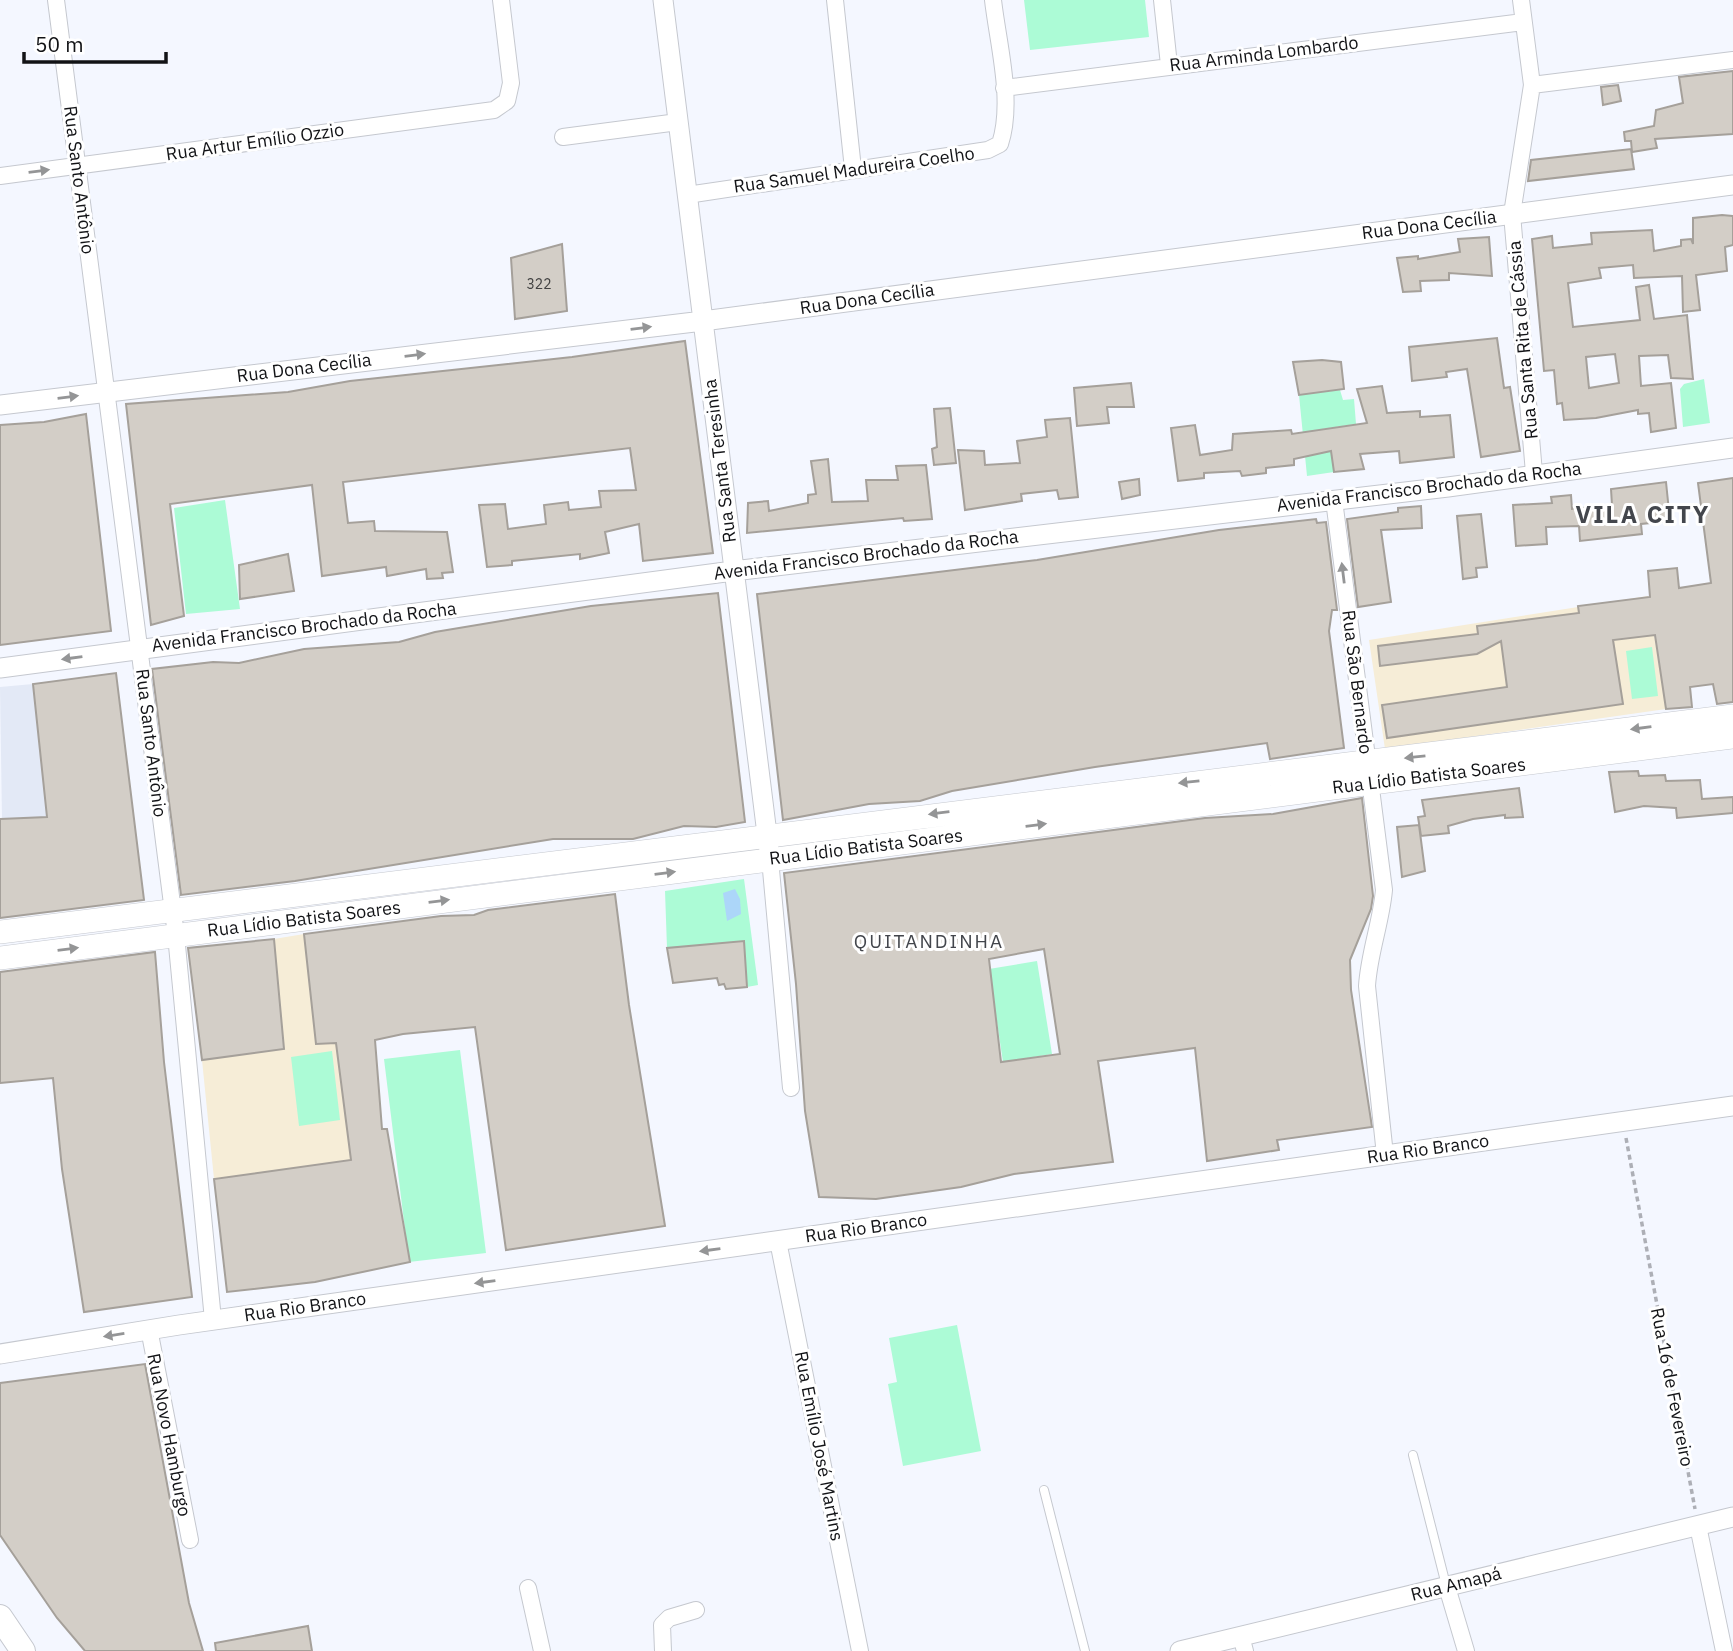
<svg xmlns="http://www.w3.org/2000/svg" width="1733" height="1651" font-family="'IBM Plex Sans',sans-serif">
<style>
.built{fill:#e3e9f6}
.education{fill:#f6edd7}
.green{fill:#acfbd6}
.water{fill:#acd6f9}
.building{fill:#d3cec7;stroke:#a5a09a;stroke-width:2;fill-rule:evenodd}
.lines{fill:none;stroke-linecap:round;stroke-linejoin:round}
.service-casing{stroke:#c5c8cf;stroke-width:10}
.minor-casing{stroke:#c5c8cf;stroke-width:18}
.tertiary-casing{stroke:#c5c8cf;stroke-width:21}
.secondary-casing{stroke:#c5c8cf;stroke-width:24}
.primary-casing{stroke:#c5c8cf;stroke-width:26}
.path{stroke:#adafb6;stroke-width:3.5;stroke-dasharray:5 3.5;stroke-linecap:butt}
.service{stroke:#fff;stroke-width:8}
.minor{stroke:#fff;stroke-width:16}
.tertiary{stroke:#fff;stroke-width:19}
.secondary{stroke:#fff;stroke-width:23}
.primary{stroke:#fff;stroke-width:24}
.oneway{fill:#949596}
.labels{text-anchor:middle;stroke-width:6;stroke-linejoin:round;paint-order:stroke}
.number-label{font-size:14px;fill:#424242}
.street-label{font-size:18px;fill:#121316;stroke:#fff}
.neighbourhood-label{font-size:19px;letter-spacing:2px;fill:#43464c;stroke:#fff}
.district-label{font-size:24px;font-weight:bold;letter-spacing:2px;fill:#43464c;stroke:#fff}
</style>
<rect width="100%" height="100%" fill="#f4f7ff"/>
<path class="built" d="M33 684 47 817 2 820 0 687Z"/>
<path class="education" d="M1648 596 1666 709 1385 749 1369 640Z
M304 934 316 1044 336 1043 351 1160 214 1179 202 1060 284 1049 274 939Z"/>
<path class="green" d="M1024 0H1145L1149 37 1030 50Z
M1704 379 1710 423 1683 427 1680 389 1684 384Z
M1340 390 1343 400 1354 399 1356 424 1316 430 1318 454 1331 451 1334 472 1307 476 1299 395Z
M225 500 240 609 186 614 174 508Z
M1652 647 1658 696 1632 699 1626 651Z
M744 879 758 985 747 987 743 941 667 948 665 891Z
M1037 961 1052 1054 1003 1062 989 969Z
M460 1050 486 1253 409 1262 384 1059Z
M332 1051 340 1120 299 1126 291 1057Z
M957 1325 981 1451 903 1466 888 1384 897 1382 889 1338Z"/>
<path class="water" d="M735 889 740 899 741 914 727 921 723 893Z"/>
<path class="building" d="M1733 71V134L1655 139 1657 148 1632 152 1631 141H1625L1624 132 1654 126 1656 110 1683 103 1679 77Z
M1618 85 1621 101 1603 105 1601 87Z
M1631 149 1634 169 1528 181 1531 160Z
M1722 215 1733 216V245L1725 247 1727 271 1696 275 1700 310 1683 312 1682 276 1634 278 1633 265 1599 268 1601 278 1568 283 1573 327 1640 320 1636 287 1649 285 1654 319 1687 315 1693 379 1671 378 1668 355 1639 356 1641 386 1671 383 1676 428 1651 432 1649 413 1638 414V410L1596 418 1564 420 1562 403 1557 404 1554 370 1544 371 1532 239 1552 236 1553 248 1592 244 1591 233 1652 230 1654 251 1681 246V240L1691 239 1693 244V218ZM1615 354 1619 383 1589 388 1586 357Z
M1489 237 1492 276 1449 273V280L1420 281 1421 291 1403 292 1397 258 1418 256V259L1460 252 1458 239Z
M562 244 567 311 515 319 511 258Z
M1497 338 1504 388 1510 387 1520 451 1481 457 1467 369 1446 372 1447 377 1412 381 1409 347Z
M685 341 713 553 643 561 639 524 605 532 609 553 580 559V554L512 561V565L487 567 479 505 505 504 508 529 546 524 544 505 568 502 569 510 601 507 599 491 636 490 630 448 343 482 348 523 374 521 375 531 447 532 453 572 442 573 443 578 427 579 426 569 387 576 386 567 322 576 312 485 170 504 184 616 151 625 126 404 288 392 350 381 572 357Z
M1322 360 1341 362 1344 389 1299 395 1293 362Z
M1131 383 1134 407H1107L1109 423 1077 426 1074 388Z
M1382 386 1387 413 1420 411V417L1450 415 1454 457 1400 463 1399 451 1360 454 1364 469 1334 472 1331 451 1294 459V465L1266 468V473L1242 476 1240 471 1204 473V478L1178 481 1171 428 1195 425 1200 455 1232 450 1233 434 1291 430 1292 434 1367 423 1357 389Z
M950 408 956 463 934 465 932 449 937 447 934 409Z
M86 414 111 631 0 645V425L44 422Z
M1070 418 1078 497 1059 499 1057 490 1021 494 1022 501 965 510 958 450 984 451 985 465 1020 463 1017 441 1047 437 1045 420Z
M828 459 832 502 868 501 866 480H898L896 466 926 465 932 519 904 521 903 518 747 533 748 503 768 501 769 511 808 503V495L816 494 811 461Z
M1733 478V702L1717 704 1713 684 1690 687 1692 707 1666 709 1655 635 1613 640 1623 704 1387 738 1382 705 1507 687 1501 641 1477 654 1380 666 1378 646 1478 634 1477 626 1579 613 1578 606 1650 597 1648 571 1677 568 1679 588 1711 583 1698 483Z
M1139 479 1140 495 1122 499 1119 482Z
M1666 482 1670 521 1641 524 1642 534 1580 541 1579 526 1546 527 1547 544 1516 546 1513 505 1552 503 1551 497 1571 495 1572 509 1612 505 1611 489Z
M1421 506 1422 528 1381 530 1391 602 1358 607 1347 519 1398 512V508Z
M1481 514 1487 567 1476 568 1477 577 1463 579 1457 516Z
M1316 519 1317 523 1326 522 1337 610H1332L1329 631 1344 748 1270 759 1267 743 1095 767 952 791 920 801 869 804 783 820 757 594 1037 560 1219 530Z
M288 554 294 591 240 599 239 565Z
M718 593 745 822 716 827 684 826 633 839H553L295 881 181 895 152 669 213 662 239 663 304 649 399 642 435 632 591 606Z
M116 673 144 900 0 918V819L47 817 33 684Z
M1638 771 1639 776 1665 775 1666 781 1700 780 1702 799 1733 797V813L1677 818 1676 808 1644 806 1615 812 1609 772Z
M1519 788 1523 817 1505 818V815L1473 819 1448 826 1449 833 1421 836 1418 817 1425 816 1422 800Z
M1362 798 1373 896 1371 909 1350 960 1351 990 1372 1127 1277 1140 1279 1150 1207 1161 1195 1048 1098 1061 1113 1162 1014 1174 961 1187 876 1199 819 1197 805 1111 796 984 784 873 1205 818 1273 814ZM1044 949 1060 1054 1001 1062 989 959Z
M1419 825 1425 871 1402 877 1397 827Z
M615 894 629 1005 665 1226 506 1250 475 1027 403 1034 375 1040 382 1129H387L410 1262 315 1282 227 1292 214 1179 351 1160 336 1043 316 1044 304 934 441 916 474 915 488 910Z
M274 939 284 1049 202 1060 188 948Z
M744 941 747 987 726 989 724 984 719 985 717 978 673 983 667 948Z
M155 952 164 1062 192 1297 84 1312 62 1169 53 1078 0 1083V972Z
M145 1364 189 1603 203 1651H85L57 1618 0 1535V1383Z
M308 1626 312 1651H216L215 1643Z"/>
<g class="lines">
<defs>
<path id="service" d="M1413 1455 1446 1585
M1044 1490 1085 1651"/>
<path id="minor" d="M56 0 176 935 213 1320
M835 0 853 169
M1162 0 1169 65
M1521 0 1532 85 1512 214 1534 473
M1532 85 1733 60
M1004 88 1523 22
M563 137 678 122
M0 176 494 110 507 101 511 83 501 0
M687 195 988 150 1000 144C1014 101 998 44 993 0
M1334 500 1384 890C1381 923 1369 953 1367 986L1385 1155
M770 859 791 1088
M778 1241 860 1651
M149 1329 190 1540
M1698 1526 1724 1651
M1447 1587 1466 1651
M528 1588 542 1651
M1241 1636 1245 1651
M663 1651 662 1625 669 1618 696 1610"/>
<path id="tertiary" d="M663 0 769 850
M0 405 703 321 1733 185
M0 668 733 571 1448 487 1733 448
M0 1354 179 1325 1733 1106
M1180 1651 1733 1517"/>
<path id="secondary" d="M0 932 1733 716
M0 958 1733 737"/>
<path id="primary" d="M0 1617 23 1651"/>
</defs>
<use href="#service" class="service-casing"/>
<use href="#minor" class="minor-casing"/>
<use href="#tertiary" class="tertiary-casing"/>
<use href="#secondary" class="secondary-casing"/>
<use href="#primary" class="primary-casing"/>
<path class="path" d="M1626 1138 1695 1509"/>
<use href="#service" class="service"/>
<use href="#minor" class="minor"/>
<use href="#tertiary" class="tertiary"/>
<use href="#secondary" class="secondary"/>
<use href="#primary" class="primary"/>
</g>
<defs><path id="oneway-solid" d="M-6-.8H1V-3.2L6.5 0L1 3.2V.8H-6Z" transform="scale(1.75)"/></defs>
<g class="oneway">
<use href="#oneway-solid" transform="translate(39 171) rotate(-7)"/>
<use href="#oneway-solid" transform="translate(641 328) rotate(-7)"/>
<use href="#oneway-solid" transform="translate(415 355) rotate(-7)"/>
<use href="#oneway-solid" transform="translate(68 397) rotate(-7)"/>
<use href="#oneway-solid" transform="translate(1343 573) rotate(-97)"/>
<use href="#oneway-solid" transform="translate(72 658) rotate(172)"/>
<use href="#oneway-solid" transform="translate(1641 728) rotate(172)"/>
<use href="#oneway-solid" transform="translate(1415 757) rotate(174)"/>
<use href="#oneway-solid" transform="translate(1189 782) rotate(174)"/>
<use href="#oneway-solid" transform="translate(939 813) rotate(173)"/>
<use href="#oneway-solid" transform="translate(1036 825) rotate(-7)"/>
<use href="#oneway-solid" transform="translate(665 873) rotate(-7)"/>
<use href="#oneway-solid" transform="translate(439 901) rotate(-7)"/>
<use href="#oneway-solid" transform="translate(68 949) rotate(-7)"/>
<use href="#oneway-solid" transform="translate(710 1250) rotate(172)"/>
<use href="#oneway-solid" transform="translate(485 1282) rotate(172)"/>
<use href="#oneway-solid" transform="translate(114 1335) rotate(171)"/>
</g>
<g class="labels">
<g class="number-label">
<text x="539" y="289">322</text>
</g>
<g class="street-label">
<text transform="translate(1264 54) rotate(-7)" y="6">Rua Arminda Lombardo</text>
<text transform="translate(255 142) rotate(-8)" y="6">Rua Artur Emílio Ozzio</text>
<text transform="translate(854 170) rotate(-8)" y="6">Rua Samuel Madureira Coelho</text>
<text transform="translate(79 180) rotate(83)" y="6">Rua Santo Antônio</text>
<text transform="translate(1429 225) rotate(-7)" y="6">Rua Dona Cecília</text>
<text transform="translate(867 299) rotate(-8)" y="6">Rua Dona Cecília</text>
<text transform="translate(1523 340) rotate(-95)" y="6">Rua Santa Rita de Cássia</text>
<text transform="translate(304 368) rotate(-7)" y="6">Rua Dona Cecília</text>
<text transform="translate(720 461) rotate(-97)" y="6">Rua Santa Teresinha</text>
<text transform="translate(1429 487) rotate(-7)" y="6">Avenida Francisco Brochado da Rocha</text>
<text transform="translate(866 555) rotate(-7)" y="6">Avenida Francisco Brochado da Rocha</text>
<text transform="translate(304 627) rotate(-7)" y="6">Avenida Francisco Brochado da Rocha</text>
<text transform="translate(1357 682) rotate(83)" y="6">Rua São Bernardo</text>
<text transform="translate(151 743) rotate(83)" y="6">Rua Santo Antônio</text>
<text transform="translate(1429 776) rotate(-7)" y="6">Rua Lídio Batista Soares</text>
<text transform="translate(866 847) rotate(-7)" y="6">Rua Lídio Batista Soares</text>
<text transform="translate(304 919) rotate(-7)" y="6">Rua Lídio Batista Soares</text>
<text transform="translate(1428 1149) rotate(-8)" y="6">Rua Rio Branco</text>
<text transform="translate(866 1228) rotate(-8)" y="6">Rua Rio Branco</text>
<text transform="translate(305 1307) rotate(-8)" y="6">Rua Rio Branco</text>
<text transform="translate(1672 1387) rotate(79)" y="6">Rua 16 de Fevereiro</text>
<text transform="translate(169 1435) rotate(79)" y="6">Rua Novo Hamburgo</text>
<text transform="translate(819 1446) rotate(79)" y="6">Rua Emílio José Martins</text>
<text transform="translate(1456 1584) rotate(-14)" y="6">Rua Amapá</text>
</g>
<g class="neighbourhood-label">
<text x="929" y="948">QUITANDINHA</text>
</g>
<g class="district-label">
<text x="1643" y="523">VILA CITY</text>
</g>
</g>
<path d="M24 52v10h142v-10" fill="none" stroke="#121316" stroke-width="3.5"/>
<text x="35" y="52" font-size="21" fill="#121316" stroke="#ffffff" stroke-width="5" paint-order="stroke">50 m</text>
</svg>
